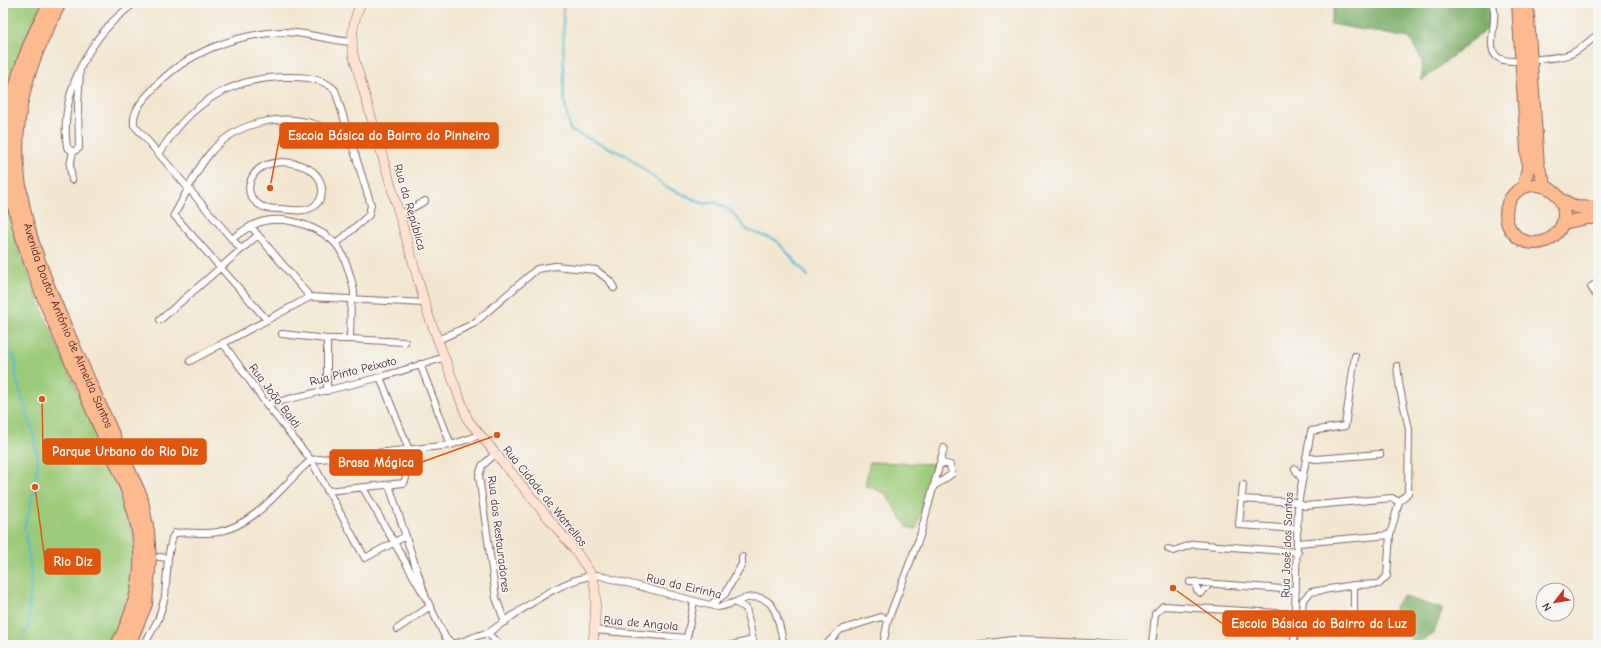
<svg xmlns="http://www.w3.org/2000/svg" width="1601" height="648" font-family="'Comic Neue',sans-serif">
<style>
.green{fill:#9bca78;stroke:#727452}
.forest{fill:#7cae68;stroke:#63664a}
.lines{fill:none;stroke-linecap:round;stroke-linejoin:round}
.stream{stroke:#53bbd1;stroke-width:2}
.street-casing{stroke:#856565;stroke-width:8}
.secondary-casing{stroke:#856565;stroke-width:10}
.highway-casing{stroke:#856565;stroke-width:14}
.street{stroke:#fff;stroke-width:6}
.secondary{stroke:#fee3d2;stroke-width:9}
.highway{stroke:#fcba8e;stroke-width:12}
.labels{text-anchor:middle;stroke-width:3;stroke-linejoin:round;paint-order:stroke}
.street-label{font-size:12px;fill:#4a1f2b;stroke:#f6f6f2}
.leader{fill:none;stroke:#e0560e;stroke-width:1.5}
.callout-dot{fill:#e0560e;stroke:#f6f6f2;stroke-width:1.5}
.callout{fill:#e0560e;stroke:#e0560e;stroke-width:1.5}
.callout-label{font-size:13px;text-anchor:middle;font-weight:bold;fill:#fff}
</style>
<rect width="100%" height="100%" fill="#f6f6f2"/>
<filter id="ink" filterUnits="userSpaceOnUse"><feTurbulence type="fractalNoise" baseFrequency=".025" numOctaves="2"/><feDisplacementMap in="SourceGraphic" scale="8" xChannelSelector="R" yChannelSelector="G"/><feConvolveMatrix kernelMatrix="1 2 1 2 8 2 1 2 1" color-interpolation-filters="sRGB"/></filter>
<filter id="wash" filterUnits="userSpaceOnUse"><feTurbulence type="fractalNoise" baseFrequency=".012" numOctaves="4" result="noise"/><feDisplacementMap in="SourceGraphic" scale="16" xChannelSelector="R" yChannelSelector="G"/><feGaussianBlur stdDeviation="0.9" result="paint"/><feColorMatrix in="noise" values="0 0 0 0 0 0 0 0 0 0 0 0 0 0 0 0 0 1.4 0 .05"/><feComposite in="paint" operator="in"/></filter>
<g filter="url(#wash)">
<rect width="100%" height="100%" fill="#f2e6d0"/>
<path class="green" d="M3 3H44C18 48 7 88 3 140Z
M3 145C6 182 8 219 21 255 40 309 64 361 88 413 108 457 130 501 135 550 138 582 126 617 111 645H3Z
M870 462 934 464 916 529 908 528 885 493 865 486Z"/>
<path class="forest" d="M1335 3H1492L1493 26C1487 27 1432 73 1422 81V60L1409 38 1330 24Z
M1402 596 1443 609 1433 635 1415 643 1393 622 1394 608Z"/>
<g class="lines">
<path class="stream" d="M563 3 564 99 570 130 627 156 666 187 705 204 715 202 731 211 747 230 776 240 808 276
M3 327 8 346 16 363V378L33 432 38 460 35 487 25 526 31 573 28 627 24 635
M19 645 20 643"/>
</g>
</g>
<g filter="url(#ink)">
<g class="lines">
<defs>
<path id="street" d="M1492 3C1502 22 1474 63 1515 61
M1539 59C1572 57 1573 55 1598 34
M80 70 78 105 79 148 73 152 67 147C59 93 90 34 135 3
M159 154C190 103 232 75 293 77 308 77 324 79 335 90L371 205 369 215 336 244
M283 162C292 163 301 164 309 169 324 177 328 199 311 208 303 212 290 210 281 209 274 209 264 209 258 204 243 194 249 175 262 167 268 163 276 163 283 162Z
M72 180 70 165 73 152
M400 215 425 201
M232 239 134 125C132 110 144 99 153 89 185 53 235 34 282 32 305 32 328 40 351 42
M241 249 232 239C243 230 257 221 271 220 292 218 321 228 336 244 343 252 347 265 350 275 352 283 355 290 354 299
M1598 282 1591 287 1598 298
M310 297 425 303
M160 320 258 235 251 226
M267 320 174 215C186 195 195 170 211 152 236 123 277 113 314 124 325 127 336 135 346 141L351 140
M282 334 327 339H350L405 342
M327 339V391
M350 339 351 299
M438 340 473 324 537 269 555 266 596 270 610 281 614 288
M223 343 267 405 311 460 365 558 406 536
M190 361 310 297 258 235
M420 364 451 445
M380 377 409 450
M267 405C304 394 342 388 380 377 402 371 423 364 445 357
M495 454 482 466 479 476 496 598 505 622
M1306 457 1316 459 1380 454
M311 460 451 445 480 435
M1295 469 1302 479
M389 485 425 595
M1243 485 1239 525 1298 529
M934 486 952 474 950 465 943 463 939 465
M363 488 427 600 445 637 453 644C466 642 475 635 488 633 521 611 557 580 597 575L717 607C728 606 736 601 747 598 778 592 778 623 784 645
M327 491 404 483 406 478 402 451
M1241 499 1294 502 1305 506 1392 498 1399 502
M1390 535 1399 502 1408 493 1409 429 1400 389 1397 366
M1168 549 1174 551 1193 544 1298 552
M159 557 168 558 172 538 175 533C189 531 203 535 218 532 259 523 281 486 311 460
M1190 582 1296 590
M1196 582 1197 590 1201 593 1207 587V583
M736 603 746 608 754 645
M710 605 725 594 742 564V557
M1295 622 1301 617 1303 600 1311 592 1354 585 1379 584 1387 576 1390 535 1298 543
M1337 625 1349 624 1354 621V585
M397 629 429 607
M594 630 687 638 694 601
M488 633 499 645
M144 645 158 620 165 597 168 558
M732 645 753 640
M826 645 840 630 881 617 888 620
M883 645 888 620 920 536 944 448
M975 645 1012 640 1140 645
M1152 645 1155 614 1163 606 1295 614
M1294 645 1298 504 1311 431 1345 426 1355 356"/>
<path id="secondary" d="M361 3C353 19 351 36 353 54L428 314 468 420 578 554C582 561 588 568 592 576 599 593 594 626 593 645"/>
<g id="highway">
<path d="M50 3C15 65 0 124 12 196 18 231 30 264 43 297 61 340 80 382 99 425 117 465 138 506 140 550 142 582 132 617 117 645"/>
<path id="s1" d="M60 3C41 40 24 77 19 119 8 203 47 285 80 360 100 405 120 451 141 496L148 531 150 559 146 604 129 645"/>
<path d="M1518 3 1528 168 1524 187"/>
<path d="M1527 3 1538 166 1546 187"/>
<circle cx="1535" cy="214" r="29"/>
<path d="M1560 199 1576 207 1598 208"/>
<path d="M1563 223 1587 218H1598"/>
</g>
</defs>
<use href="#street" class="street-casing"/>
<use href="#secondary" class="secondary-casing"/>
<use href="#highway" class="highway-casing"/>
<use href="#street" class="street"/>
<use href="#secondary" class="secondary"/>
<use href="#highway" class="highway"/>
</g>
</g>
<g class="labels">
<g class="street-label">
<text transform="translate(410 207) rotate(74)" y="4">Rua da República</text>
<text dy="4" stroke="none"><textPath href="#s1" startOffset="339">Avenida Doutor António de Almeida Santos</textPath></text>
<text transform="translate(353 371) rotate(-14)" y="4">Rua Pinto Peixoto</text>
<text transform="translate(275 396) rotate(53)" y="4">Rua João Baldi</text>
<text transform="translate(545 496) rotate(51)" y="4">Rua Cidade de Watrellos</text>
<text transform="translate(499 534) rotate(83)" y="4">Rua dos Restauradores</text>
<text transform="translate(1287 545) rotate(-88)" y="4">Rua José dos Santos</text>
<text transform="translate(684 586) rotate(13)" y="4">Rua da Eirinha</text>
<text transform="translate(641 623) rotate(5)" y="4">Rua de Angola</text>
</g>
</g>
<path class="leader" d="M270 188L280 135M42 399L43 451M497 435L422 462M35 487L45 561M1173 588L1223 624"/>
<g class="callout-dot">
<circle cx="270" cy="188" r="4"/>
<circle cx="42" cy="399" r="4"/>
<circle cx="497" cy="435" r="4"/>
<circle cx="35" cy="487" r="4"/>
<circle cx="1173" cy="588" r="4"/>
</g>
<g class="callout">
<rect x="280" y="123" width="218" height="25" rx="4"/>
<rect x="43" y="439" width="163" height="25" rx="4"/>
<rect x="330" y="450" width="92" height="25" rx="4"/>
<rect x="45" y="549" width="55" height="25" rx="4"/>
<rect x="1223" y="611" width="192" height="25" rx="4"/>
</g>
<g class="callout-label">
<text x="389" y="140">Escola Básica do Bairro do Pinheiro</text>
<text x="125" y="456">Parque Urbano do Rio Diz</text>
<text x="376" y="467">Brasa Mágica</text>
<text x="73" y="566">Rio Diz</text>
<text x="1319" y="628">Escola Básica do Bairro da Luz</text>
</g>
<rect width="1601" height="648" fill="none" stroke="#f6f6f2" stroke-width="16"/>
<g transform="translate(1555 602) rotate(239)"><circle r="19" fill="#f6f6f2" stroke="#b1a0a2"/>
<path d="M0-3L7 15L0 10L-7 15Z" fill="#c8321e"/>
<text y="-6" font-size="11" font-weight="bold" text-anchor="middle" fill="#4a1f2b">N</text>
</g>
</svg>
